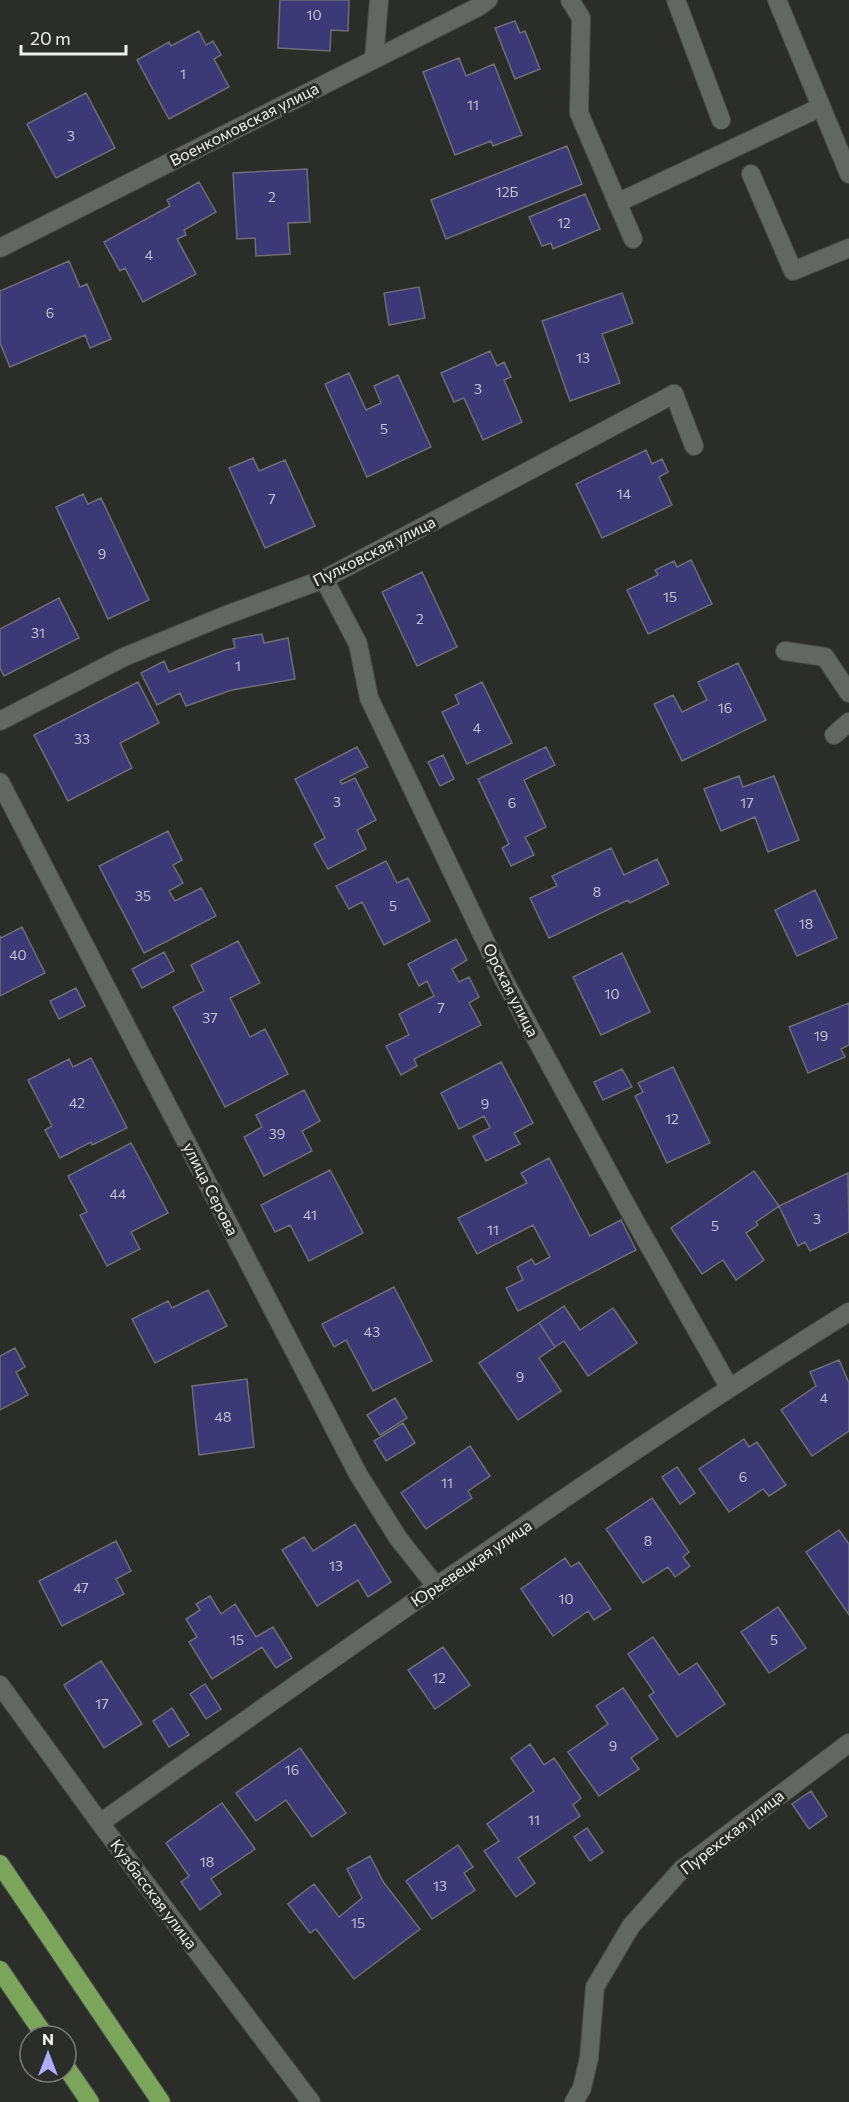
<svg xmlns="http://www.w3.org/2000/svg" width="849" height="2102" font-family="Commissioner,sans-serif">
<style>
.building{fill:#3d3876;stroke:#6e6e75;stroke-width:1.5}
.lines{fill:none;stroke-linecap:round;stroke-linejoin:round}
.lane-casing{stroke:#484b46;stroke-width:20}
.street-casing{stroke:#484b46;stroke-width:20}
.primary-casing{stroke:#484b46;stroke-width:20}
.lane{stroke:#636761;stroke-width:18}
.street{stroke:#636761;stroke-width:18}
.primary{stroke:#7ba55b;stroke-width:18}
.labels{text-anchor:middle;stroke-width:6;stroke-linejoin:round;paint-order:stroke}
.number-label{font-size:14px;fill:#c2c3d0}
.street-label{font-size:16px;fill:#eff1ee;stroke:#2a2d28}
</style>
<rect width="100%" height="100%" fill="#2a2d28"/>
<path class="building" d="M280 0H349L348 31 331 30 330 51 278 48Z
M515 21 520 33 525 31 540 69 515 79 495 28Z
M199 31 206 45 213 41 221 55 214 59 229 87 169 119 137 60 169 42 171 46Z
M459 58 466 76 494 64 522 135 493 146 491 141 455 155 423 72Z
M86 93 115 148 56 178 27 124Z
M567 146 582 184 446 239 431 200Z
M307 169 310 222 288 223 290 254 256 256 255 238 237 239 233 173Z
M199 182 216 212 184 230 186 235 177 239 196 274 143 302 125 268 120 271 104 242 170 206 167 200Z
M585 194 600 229 553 249 551 243 542 246 529 217Z
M69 261 80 287 87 284 111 339 90 348 85 335 10 367 0 343V291Z
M419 287 425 318 389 325 384 293Z
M622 293 633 323 602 334 620 383 570 401 542 321Z
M490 351 497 366 504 362 511 377 504 380 522 422 483 440 464 398 454 402 441 373Z
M349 373 366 410 381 403 374 386 398 375 431 447 367 477 325 384Z
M646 450 652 464 662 459 668 472 659 477 672 505 602 538 576 484Z
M253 458 259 471 285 460 315 526 265 548 229 468Z
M83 494 88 504 101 498 149 600 108 619 56 507Z
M691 560 712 604 648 634 627 590 658 575 655 570 674 561 677 567Z
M422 572 457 647 417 666 382 592Z
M59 598 79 638 4 676 0 668V629Z
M262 634 264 643 288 638 295 679 232 690 186 706 180 693 157 705 141 673 164 661 169 672 225 650 235 648 233 639Z
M738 663 766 720 682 761 654 704 673 695 682 712 707 700 698 682Z
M138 682 159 723 120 743 132 768 68 801 34 735Z
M482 682 512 743 467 764 442 712 459 704 455 695Z
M357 747 368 767 340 781 342 784 355 778 376 820 357 830 366 849 328 869 314 844 325 838 295 779Z
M546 747 555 765 524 780 546 827 525 837 534 855 511 866 502 848 509 844 478 779Z
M443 755 454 779 440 786 428 762Z
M739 776 743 787 774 776 799 840 768 852 755 817 721 831 704 789Z
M168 831 182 860 173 865 183 883 169 891 175 901 201 888 216 916 144 953 99 866Z
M611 848 624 875 657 859 669 884 630 903 628 900 549 938 530 898 557 886 552 876Z
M386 861 397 883 408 878 430 921 384 945 362 902 349 909 336 886Z
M815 890 837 938 797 956 775 910Z
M22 927 45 973 0 996V936L1 938Z
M456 939 467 960 452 969 459 982 469 977 479 997 469 1003 481 1025 414 1059 417 1066 401 1075 386 1046 409 1035 399 1014 434 996 427 981 419 986 408 964Z
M238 941 260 983 230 998 250 1037 265 1029 288 1074 225 1107 173 1007 204 991 191 965Z
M164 952 174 971 142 988 132 969Z
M622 953 650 1012 601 1035 573 977Z
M76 988 85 1006 59 1019 50 1001Z
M849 1003V1045L841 1049 845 1057 808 1073 789 1027Z
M91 1058 127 1128 92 1145 91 1142 60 1158 45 1130 52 1126 28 1080 69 1059 73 1067Z
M501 1062 533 1123 514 1133 520 1144 486 1161 473 1136 490 1128 484 1116 459 1129 441 1093Z
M673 1067 710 1143 667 1163 635 1096 643 1092 638 1083Z
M622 1069 632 1087 603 1100 594 1082Z
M304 1090 320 1121 302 1131 312 1151 264 1176 244 1137 262 1127 256 1115Z
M131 1143 168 1213 131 1232 140 1249 107 1266 80 1215 87 1212 68 1176Z
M549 1158 590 1236 621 1220 636 1250 518 1311 506 1288 523 1280 517 1267 532 1259 535 1265 550 1257 533 1225 477 1254 458 1218 527 1183 521 1173Z
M330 1170 363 1233 309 1261 290 1225 275 1232 261 1205Z
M754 1171 779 1206 756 1222 758 1225 746 1233 764 1260 736 1280 723 1260 702 1274 671 1228Z
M848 1173 849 1232 810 1251 805 1242 798 1246 779 1206Z
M394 1287 432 1361 373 1391 346 1340 334 1347 322 1324Z
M208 1290 227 1326 155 1363 132 1319 168 1301 172 1308Z
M564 1306 580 1330 613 1308 637 1343 588 1376 564 1341 555 1347 539 1323Z
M539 1323 555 1347 539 1358 561 1391 518 1420 479 1363Z
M15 1348 25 1367 16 1372 28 1395 0 1410V1356Z
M839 1360 849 1383V1431L812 1456 781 1410 816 1386 810 1372Z
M247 1379 254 1447 199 1455 192 1386Z
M395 1398 407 1418 380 1435 367 1415Z
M403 1423 415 1443 386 1461 374 1441Z
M744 1439 749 1447 757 1442 786 1485 769 1496 763 1489 729 1512 699 1469Z
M470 1446 490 1476 468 1491 472 1498 426 1529 401 1493Z
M677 1467 695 1493 680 1504 662 1477Z
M652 1498 689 1552 683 1557 690 1566 675 1577 668 1567 643 1583 606 1529Z
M355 1524 391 1582 368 1597 358 1580 317 1606 282 1550 304 1537 313 1551Z
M839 1530 849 1544V1615L806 1552Z
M116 1541 131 1571 116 1579 124 1594 62 1626 39 1581Z
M565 1558 571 1567 579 1562 611 1609 594 1620 588 1611 553 1636 521 1589Z
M210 1596 221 1614 235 1604 256 1637 273 1627 292 1658 276 1668 262 1647 212 1679 189 1642 197 1637 186 1619 200 1610 196 1604Z
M778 1607 806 1648 769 1673 741 1632Z
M653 1637 679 1675 697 1663 725 1704 677 1737 649 1696 654 1692 628 1654Z
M443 1647 470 1685 435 1709 408 1670Z
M101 1661 142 1724 104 1748 64 1685Z
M205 1684 221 1709 206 1719 190 1694Z
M623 1688 658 1739 631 1758 639 1769 599 1796 568 1752 608 1724 596 1706Z
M172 1708 189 1735 169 1747 153 1721Z
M530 1744 544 1765 554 1758 581 1798 573 1805 580 1816 518 1858 535 1883 516 1897 484 1851 499 1841 487 1824 534 1791 511 1758Z
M300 1748 346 1813 312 1837 286 1800 256 1821 236 1793Z
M811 1791 827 1816 809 1829 792 1804Z
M222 1803 255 1849 211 1879 221 1894 200 1910 181 1882 189 1876 166 1843Z
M587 1828 603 1852 590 1861 574 1837Z
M458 1845 473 1867 464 1873 475 1890 432 1919 406 1881Z
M370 1856 384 1883 420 1929 354 1979 316 1929 310 1933 288 1904 314 1884 339 1917 362 1898 347 1869Z"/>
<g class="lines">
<defs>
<path id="lane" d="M570 0 581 18 579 113 633 239
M676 0 721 120
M374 59 379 0
M751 174 793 271 849 248
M617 203 821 107
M674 394 694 446
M785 651 825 657 849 693
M834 735 849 722"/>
<path id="street" d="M777 0 849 174
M0 248 478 7 488 0
M324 579 358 644 369 698 503 978 630 1212 729 1387
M0 721 124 657 224 616 324 579 674 394
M0 782 358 1474 398 1538 436 1586
M0 1685 100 1823 311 2102
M100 1823C347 1649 593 1472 849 1312
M574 2102 582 2088 589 2058 595 1987 631 1926 682 1869 849 1743"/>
<path id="primary" d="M0 1864 161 2102
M0 1970 45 2036
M66 2067 90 2102"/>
</defs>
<use href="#lane" class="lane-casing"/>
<use href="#street" class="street-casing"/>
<use href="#primary" class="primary-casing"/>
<use href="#lane" class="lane"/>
<use href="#street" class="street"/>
<use href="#primary" class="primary"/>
</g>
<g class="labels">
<g class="number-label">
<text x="314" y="20">10</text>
<text x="183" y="79">1</text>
<text x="473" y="110">11</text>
<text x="71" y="141">3</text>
<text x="507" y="197">12Б</text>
<text x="272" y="202">2</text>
<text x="564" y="228">12</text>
<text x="149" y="260">4</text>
<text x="50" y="318">6</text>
<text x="583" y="363">13</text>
<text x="478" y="394">3</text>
<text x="384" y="434">5</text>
<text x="624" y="499">14</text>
<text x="272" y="504">7</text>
<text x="102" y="559">9</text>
<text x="670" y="602">15</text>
<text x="420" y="624">2</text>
<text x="38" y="638">31</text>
<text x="238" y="671">1</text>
<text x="725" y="713">16</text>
<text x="477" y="733">4</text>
<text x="82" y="744">33</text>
<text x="337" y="807">3</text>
<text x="512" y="808">6</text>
<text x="747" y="808">17</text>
<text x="597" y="897">8</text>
<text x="143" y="901">35</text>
<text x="393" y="911">5</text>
<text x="806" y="929">18</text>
<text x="18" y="960">40</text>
<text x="612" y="999">10</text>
<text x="441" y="1013">7</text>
<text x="210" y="1023">37</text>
<text x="821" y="1041">19</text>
<text x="77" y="1108">42</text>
<text x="485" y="1109">9</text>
<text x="672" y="1124">12</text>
<text x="277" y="1139">39</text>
<text x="118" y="1199">44</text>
<text x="310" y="1220">41</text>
<text x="817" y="1224">3</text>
<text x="715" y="1231">5</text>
<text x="493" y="1235">11</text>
<text x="372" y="1337">43</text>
<text x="520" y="1382">9</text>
<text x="824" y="1403">4</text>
<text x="223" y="1422">48</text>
<text x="743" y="1482">6</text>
<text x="447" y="1488">11</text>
<text x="648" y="1546">8</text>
<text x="336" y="1571">13</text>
<text x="81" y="1593">47</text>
<text x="566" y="1604">10</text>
<text x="237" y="1645">15</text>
<text x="774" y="1645">5</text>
<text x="439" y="1683">12</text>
<text x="102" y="1709">17</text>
<text x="613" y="1751">9</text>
<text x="292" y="1775">16</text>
<text x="534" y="1825">11</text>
<text x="207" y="1867">18</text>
<text x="440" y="1891">13</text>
<text x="358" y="1928">15</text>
</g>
<g class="street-label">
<text transform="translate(244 124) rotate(-27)" y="6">Военкомовская улица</text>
<text transform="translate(374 551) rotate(-27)" y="6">Пулковская улица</text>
<text transform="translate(511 990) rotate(63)" y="6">Орская улица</text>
<text transform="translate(211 1189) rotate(63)" y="6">улица Серова</text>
<text transform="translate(471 1563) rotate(-34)" y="6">Юрьевецкая улица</text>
<text transform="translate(732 1832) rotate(-38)" y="6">Пурехская улица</text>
<text transform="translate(154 1894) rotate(53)" y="6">Кузбасская улица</text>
</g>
</g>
<g transform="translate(48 2054)"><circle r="28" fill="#2a2d28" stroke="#797b77" stroke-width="1.5"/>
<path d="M0-4.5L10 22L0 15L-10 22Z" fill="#aeaefa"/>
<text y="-9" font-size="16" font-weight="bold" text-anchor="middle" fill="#eff1ee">N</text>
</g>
<path d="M21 45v9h105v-9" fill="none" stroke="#eff1ee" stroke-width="3"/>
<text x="30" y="45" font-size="18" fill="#eff1ee" stroke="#2a2d28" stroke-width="4.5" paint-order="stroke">20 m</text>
</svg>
